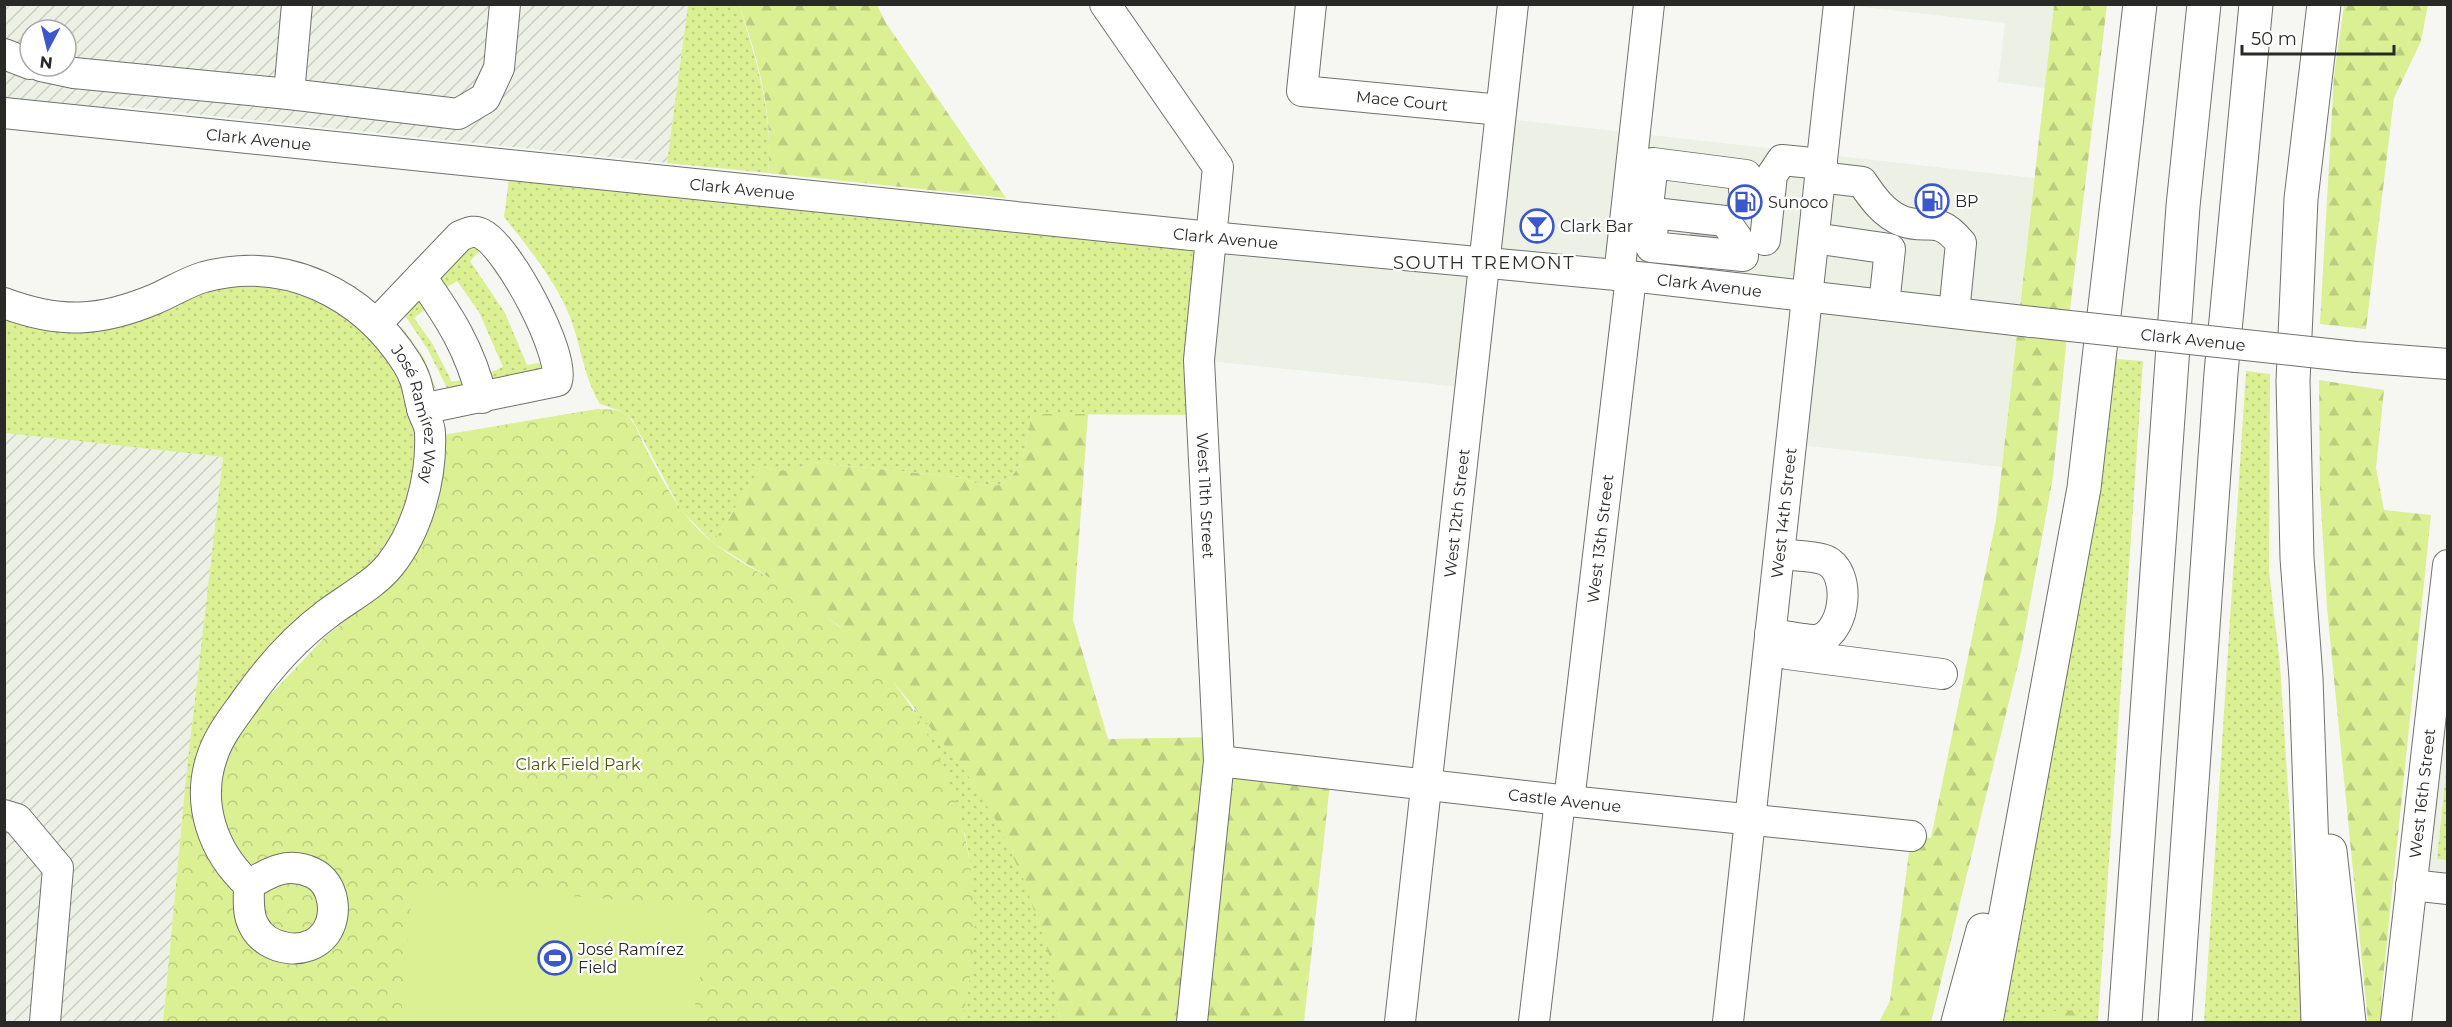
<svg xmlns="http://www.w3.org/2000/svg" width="2452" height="1027" font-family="Montserrat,sans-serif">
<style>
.built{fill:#edf0e4}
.industrial{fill:url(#industrial-furrows);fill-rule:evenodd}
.grass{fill:url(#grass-dots)}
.forest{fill:url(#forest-firs)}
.park{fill:url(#park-crowns)}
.pitch{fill:#dbef93}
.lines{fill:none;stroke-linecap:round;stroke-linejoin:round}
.minor-tunnel{stroke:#cdceca;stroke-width:30;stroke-dasharray:30 15;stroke-linecap:butt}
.minor-casing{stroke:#70716d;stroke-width:32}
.highway-casing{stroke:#70716d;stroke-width:35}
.minor{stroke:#fff;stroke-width:30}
.highway{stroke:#fff;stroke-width:33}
.minor-bridge-casing{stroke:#70716d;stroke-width:32;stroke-linecap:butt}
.minor-bridge{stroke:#fff;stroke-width:30}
.labels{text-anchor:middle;stroke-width:4.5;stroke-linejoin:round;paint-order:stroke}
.street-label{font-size:16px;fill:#292927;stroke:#fff}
.poi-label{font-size:16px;fill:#292927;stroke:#fff;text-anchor:start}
.park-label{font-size:16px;fill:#4e5a10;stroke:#fff}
.neighbourhood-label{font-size:18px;letter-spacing:1.5px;fill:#2c2c29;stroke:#fff}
</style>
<defs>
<pattern id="industrial-furrows" width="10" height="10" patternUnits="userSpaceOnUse" patternTransform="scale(1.5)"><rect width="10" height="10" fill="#edf0e4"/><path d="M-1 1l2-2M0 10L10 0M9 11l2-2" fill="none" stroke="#cbcec4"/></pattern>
<pattern id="grass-dots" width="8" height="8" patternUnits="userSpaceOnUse" patternTransform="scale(1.5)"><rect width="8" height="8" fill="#dbef93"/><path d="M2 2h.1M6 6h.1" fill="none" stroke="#bccd7f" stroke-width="1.8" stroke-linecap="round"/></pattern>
<pattern id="forest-firs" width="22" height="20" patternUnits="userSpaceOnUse" patternTransform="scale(1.5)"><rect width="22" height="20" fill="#dbef93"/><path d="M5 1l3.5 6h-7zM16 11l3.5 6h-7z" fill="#bccd7f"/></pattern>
<pattern id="park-crowns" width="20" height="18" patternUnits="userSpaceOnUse" patternTransform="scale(1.5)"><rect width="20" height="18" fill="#dbef93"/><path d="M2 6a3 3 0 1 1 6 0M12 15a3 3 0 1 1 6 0" fill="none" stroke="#bccd7f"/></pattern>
</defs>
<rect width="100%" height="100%" fill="#f6f7f3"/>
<path class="built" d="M1846 5H2054L2045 88 1998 82 2005 23Z
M1500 118 2034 178 2002 467 1790 444 1807 295 1485 263 1471 388 1199 360 1211 237 1484 263Z
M2447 564V889L2411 885Z"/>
<path class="industrial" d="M4 5H688L667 163 117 106 115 123 5 113ZM30 30H66V66H30Z
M5 433 223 457 186 777 163 1022H5Z"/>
<path class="grass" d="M688 5H739C756 59 774 115 768 173L667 163Z
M511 164 1211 237 1202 415 1031 414C1027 452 1016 507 965 478L812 462C797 474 779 473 762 465L713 543 681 510 632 419 621 411 600 404C584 378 581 346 570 317 555 280 529 248 504 217Z
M470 242 481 250 470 261 505 313 527 365 544 362 547 371 493 384 489 373 503 367 479 312 457 281 444 289 437 278Z
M263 286 313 296 361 327 395 367 412 405 417 442 416 470 397 528 363 575 192 781 186 777 223 457 5 433V318L49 331 112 329 202 293 231 287Z
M420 299 427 308 414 318 432 343 452 382 467 379 470 383 449 392 428 350 404 314Z
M401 326 424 358 436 389 432 385Z
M2116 359 2143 361 2098 1022H1998L2096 505Z
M2246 371 2270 374 2269 571 2280 665 2303 1022H2204Z
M913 708C974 764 1031 874 1050 954 1055 977 1056 1000 1060 1022H962L972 962 973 888 969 857 965 834Z
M2447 763 2448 860H2447L2437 859Z"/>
<path class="forest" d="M739 5H877L886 23 1006 198 768 173C774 117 758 57 739 5Z
M2054 5H2107L2068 326 2053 477 2021 652 1931 1022H1879L1890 1001 1911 836 1931 838 1996 520Z
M2344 5H2428L2421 41 2394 98 2366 329 2320 324 2334 75Z
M2319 380 2384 390 2376 468 2384 510 2431 515 2381 999 2388 1022H2368L2327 608 2320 492Z
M1031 414H1088L1073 620 1108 739 1218 737 1220 761 1331 774 1304 1022H1060L1049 954 1023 878 997 822 963 768 896 685 839 626 797 595 713 543 762 465C779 473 797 474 812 462L965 478C1016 507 1027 452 1031 414Z
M2079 1010 2082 1022H2040L2052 1011Z"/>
<path class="park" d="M597 409C605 410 617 408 624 413 636 421 640 438 647 451 661 477 675 505 696 527 724 557 763 572 797 595 811 604 824 615 837 625 917 688 963 787 973 887 978 932 971 979 962 1022H163L186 777 213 784 253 713 326 636 392 584 424 538 433 514 443 435Z"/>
<path class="pitch" d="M413 884 689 905 711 914 692 1022H406L401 1002Z"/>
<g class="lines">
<path class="minor-tunnel" d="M1740 215 1744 189
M1690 233 1716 235"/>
<defs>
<g id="minor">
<path id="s1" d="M1105 4 1218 167 1199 360 1219 761 1192 1022"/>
<path id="s2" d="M1311 4 1302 91 1501 110"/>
<path d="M4 54 30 64"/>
<path d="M41 66 74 73 289 94 297 4"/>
<path d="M289 94 458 114 485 98 499 68 505 4"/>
<path id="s3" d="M4 113 1211 237 1648 278 2032 322"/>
<path d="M1820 177 1862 182C1872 197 1884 214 1902 221 1929 231 1936 213 1961 243L1954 313"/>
<path d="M1654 213 1648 206 1653 163 1746 175 1744 189"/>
<path d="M1737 238 1725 221 1654 213 1651 247 1743 256"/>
<path d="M1814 238 1890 249 1884 305"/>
<path d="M1765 240 1772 175 1782 160 1822 164"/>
<path d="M1619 276 1649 4"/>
<path d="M421 277C450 318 470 349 482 398"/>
<path id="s4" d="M4 303C60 324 100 322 155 299 171 292 187 282 204 277 286 255 363 294 407 363 418 381 417 389 422 408 424 417 430 424 430 433 432 478 418 530 390 565 374 585 348 598 327 614 295 638 269 667 246 700 234 717 220 734 213 754 195 803 213 852 249 885 249 899 247 914 254 926 267 951 307 957 325 934 339 915 334 883 313 873 289 861 269 872 249 885"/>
<path d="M377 323 460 236C468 233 474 229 482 234 508 247 565 353 557 381L422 409"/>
<path d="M2356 357 2448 364"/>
<path d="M1770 634C1781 635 1811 642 1820 639 1846 630 1852 571 1825 560 1812 555 1792 556 1779 554"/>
<path d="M1787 654 1942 674"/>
<path id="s5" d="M1219 761 1569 801 1911 836"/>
<path id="s6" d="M1569 801 1631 277"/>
<path d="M4 815 17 819 58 868 45 1022"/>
<path d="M2411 885 2448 889"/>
<path id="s7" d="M1400 1022 1513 4"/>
<path d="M1534 1022 1560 800"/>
<path id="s8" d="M1728 1022 1839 4"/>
<path id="s9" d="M2396 1022 2448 565"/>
</g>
<path id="highway" d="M2330 851 2349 1022
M1958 1022 1983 930
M1986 1022 2084 488 2140 4
M2125 1022 2183 206 2204 4
M2175 1022 2221 373 2256 4
M2318 1022 2306 678 2297 558 2293 381 2301 199 2324 4"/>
</defs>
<use href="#minor" class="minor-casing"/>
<use href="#highway" class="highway-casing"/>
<use href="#minor" class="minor"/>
<use href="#highway" class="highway"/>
<defs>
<g id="minor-bridge">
<path id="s10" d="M2032 322 2356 357"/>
</g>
</defs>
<use href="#minor-bridge" class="minor-bridge-casing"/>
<use href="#minor-bridge" class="minor-bridge"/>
</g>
<defs>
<symbol id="fuel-ring" viewBox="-11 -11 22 22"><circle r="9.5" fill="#fff" stroke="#3b57c9" stroke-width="1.5"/><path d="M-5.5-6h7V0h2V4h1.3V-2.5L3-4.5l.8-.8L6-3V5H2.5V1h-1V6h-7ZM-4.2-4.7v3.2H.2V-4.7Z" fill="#3b57c9"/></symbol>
<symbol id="bar-ring" viewBox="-11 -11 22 22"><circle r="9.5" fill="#fff" stroke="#3b57c9" stroke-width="1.5"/><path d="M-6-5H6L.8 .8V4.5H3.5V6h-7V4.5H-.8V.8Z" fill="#3b57c9"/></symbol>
<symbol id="stadium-ring" viewBox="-11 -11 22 22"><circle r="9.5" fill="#fff" stroke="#3b57c9" stroke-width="1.5"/><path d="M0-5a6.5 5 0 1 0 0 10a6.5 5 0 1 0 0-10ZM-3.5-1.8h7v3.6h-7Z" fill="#3b57c9"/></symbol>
</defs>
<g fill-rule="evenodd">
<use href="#fuel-ring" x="1913" y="182" width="38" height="38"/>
<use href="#fuel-ring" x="1726" y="183" width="38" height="38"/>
<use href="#bar-ring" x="1518" y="207" width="38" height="38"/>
<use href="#stadium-ring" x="536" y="939" width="38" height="38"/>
</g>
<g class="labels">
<g class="street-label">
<text dy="6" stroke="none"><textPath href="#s2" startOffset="188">Mace Court</textPath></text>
<text dy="6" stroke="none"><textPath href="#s3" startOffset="256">Clark Avenue</textPath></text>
<text dy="6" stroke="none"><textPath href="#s3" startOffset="742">Clark Avenue</textPath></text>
<text dy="6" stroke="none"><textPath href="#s3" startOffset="1228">Clark Avenue</textPath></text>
<text dy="6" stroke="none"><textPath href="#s3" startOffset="1714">Clark Avenue</textPath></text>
<text dy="6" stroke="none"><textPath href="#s10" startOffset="162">Clark Avenue</textPath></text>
<text dy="6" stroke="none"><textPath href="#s4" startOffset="498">José Ramírez Way</textPath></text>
<text dy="6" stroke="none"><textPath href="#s1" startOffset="528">West 11th Street</textPath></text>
<text dy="6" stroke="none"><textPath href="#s8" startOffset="512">West 14th Street</textPath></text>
<text dy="6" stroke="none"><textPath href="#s7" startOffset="512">West 12th Street</textPath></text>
<text dy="6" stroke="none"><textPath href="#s6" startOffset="264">West 13th Street</textPath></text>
<text dy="6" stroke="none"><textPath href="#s9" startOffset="230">West 16th Street</textPath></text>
<text dy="6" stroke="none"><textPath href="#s5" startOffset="348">Castle Avenue</textPath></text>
</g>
<g class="poi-label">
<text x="1955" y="207">BP</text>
<text x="1768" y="208">Sunoco</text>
<text x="1560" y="232">Clark Bar</text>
<text x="578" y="955">José Ramírez<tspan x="578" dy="18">Field</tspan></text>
</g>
<g class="park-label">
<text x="578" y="770">Clark Field Park</text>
</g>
<g class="neighbourhood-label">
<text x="1484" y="269">SOUTH TREMONT</text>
</g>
</g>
<rect width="2452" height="1027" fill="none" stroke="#292927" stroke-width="12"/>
<g transform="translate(48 48) rotate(187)"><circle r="28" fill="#ffffff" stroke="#a9a9a9" stroke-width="1.5"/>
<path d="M0-4.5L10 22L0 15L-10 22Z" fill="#3b57c9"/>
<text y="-9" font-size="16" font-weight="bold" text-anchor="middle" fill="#292927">N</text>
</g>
<path d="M2242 45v9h152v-9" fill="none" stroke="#292927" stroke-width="3"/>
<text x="2251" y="45" font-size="18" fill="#292927" stroke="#ffffff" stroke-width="4.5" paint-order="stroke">50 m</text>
</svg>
